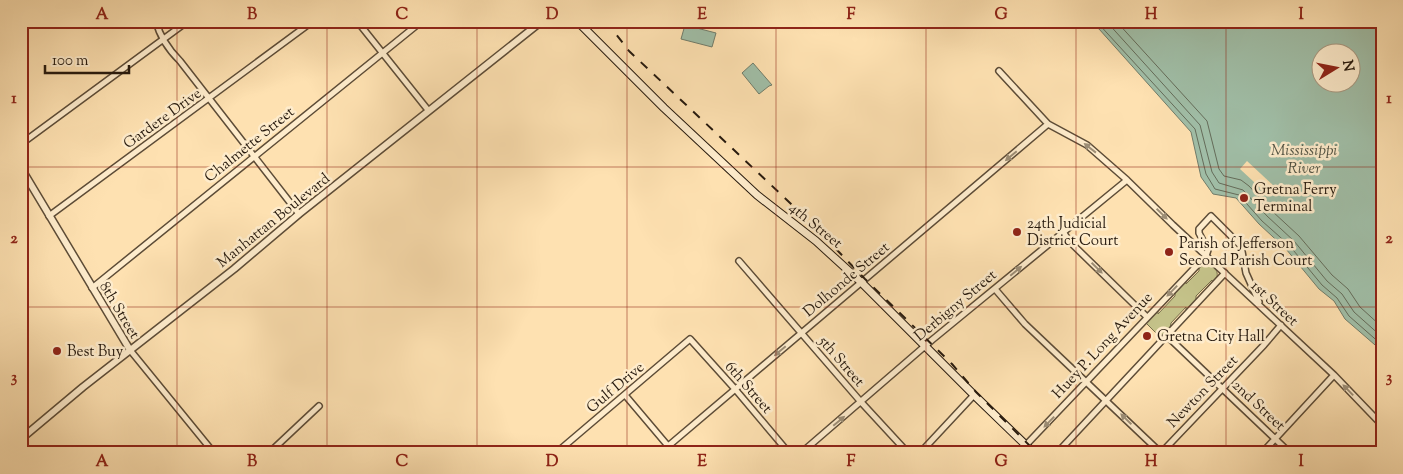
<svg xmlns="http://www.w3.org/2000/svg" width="1403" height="474" font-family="'Sorts Mill Goudy',serif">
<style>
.green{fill:#c4c289;stroke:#766e4c}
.water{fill:#a0bea7;stroke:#707c6a;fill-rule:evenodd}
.pier{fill:#fee1b1}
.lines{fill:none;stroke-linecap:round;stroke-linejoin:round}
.shore{stroke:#646c5a;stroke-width:1}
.minor-casing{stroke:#5d4c37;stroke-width:8}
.tertiary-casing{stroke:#5d4c37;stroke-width:9}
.secondary-casing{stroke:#271a0e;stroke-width:9}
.minor{stroke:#feeccc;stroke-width:5}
.tertiary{stroke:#feeccc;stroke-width:6}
.secondary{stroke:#feeccc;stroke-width:7}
.rail{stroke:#271a0e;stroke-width:2;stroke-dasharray:9 9;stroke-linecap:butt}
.oneway{fill:#9d8e76}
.grid{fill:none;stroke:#8f2418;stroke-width:1;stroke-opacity:0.55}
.poi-dot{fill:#8f2418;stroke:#feeccc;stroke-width:2}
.labels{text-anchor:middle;stroke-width:5;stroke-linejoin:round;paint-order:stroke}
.street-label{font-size:15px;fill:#271a0e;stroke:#feeccc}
.poi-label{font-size:15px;fill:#271a0e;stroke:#feeccc;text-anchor:start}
.water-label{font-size:16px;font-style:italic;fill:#515344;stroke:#feeccc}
.neatline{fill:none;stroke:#8f2418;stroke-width:2}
.grid-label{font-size:16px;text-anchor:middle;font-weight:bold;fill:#8f2418}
</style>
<rect width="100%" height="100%" fill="#fee1b1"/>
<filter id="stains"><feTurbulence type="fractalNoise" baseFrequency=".004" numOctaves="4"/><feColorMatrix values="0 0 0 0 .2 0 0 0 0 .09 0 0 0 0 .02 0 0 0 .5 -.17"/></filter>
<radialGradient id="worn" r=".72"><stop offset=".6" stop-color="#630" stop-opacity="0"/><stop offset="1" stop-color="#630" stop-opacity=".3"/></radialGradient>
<path class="green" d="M1207 262C1217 266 1221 276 1213 284L1212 280 1196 296V302L1186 313V307L1171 323 1170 329 1162 339 1146 323 1158 309V314L1175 296V291L1186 279V284L1199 271V265L1201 263Z"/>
<path class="water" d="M1088 21H1382V351L1345 319 1334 301 1319 289 1286 249 1259 224 1236 198 1213 194 1201 177 1191 132 1099 29ZM1320 52H1350V82H1320Z
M685 25 716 33 712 47 681 39Z
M753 63 772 85 769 86 759 94 742 73Z"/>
<path class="pier" d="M1247 161 1275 187 1268 195 1240 169Z"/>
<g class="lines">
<path class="shore" d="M1096 21 1195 129 1206 174 1215 189 1239 195 1262 221 1289 245 1322 285 1337 298 1349 316 1382 345
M1106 21 1200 125 1212 172 1219 183 1243 190 1267 216 1294 241 1327 281 1342 294 1354 312 1382 337
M1116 21 1207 121 1219 169 1224 176 1241 180 1249 186 1272 211 1299 236 1332 275 1348 289 1360 307 1382 327"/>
<defs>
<path id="minor" d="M156 21C160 38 169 50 180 61L299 214
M357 21 428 110
M999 71 1048 124 1087 145 1127 180 1173 225 1334 375 1382 425
M21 144 188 21
M49 216 313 21
M1064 233 1069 241 1147 317
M1206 256 1208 250 1199 233V229L1211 216 1241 246 1246 273 1259 302
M739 261 861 402 908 453
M92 288 422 21
M995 289 1025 324 1161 453
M1167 336 1290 453
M130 350 214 453
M625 395 674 453
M1026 445 1206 256
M269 453 319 406
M556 453 690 339 735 389 789 453
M660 453 1048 124
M801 453 932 340 1127 180
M920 453 974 395
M1057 453 1225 273
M1161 453 1264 345 1281 325
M1262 453 1334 375"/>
<path id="tertiary" d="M21 168 130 350
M21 439 83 387 234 269 299 214 542 21"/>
<path id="secondary" d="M577 21 664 108 757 195 816 241 862 283 974 395 1034 453
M1019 453 1026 445"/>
</defs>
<use href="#minor" class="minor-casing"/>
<use href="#tertiary" class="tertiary-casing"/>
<use href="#secondary" class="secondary-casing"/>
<use href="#minor" class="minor"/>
<use href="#tertiary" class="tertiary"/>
<use href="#secondary" class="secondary"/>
<path class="rail" d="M606 21 629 51 806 218 865 279 952 364 976 392 1037 453"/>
</g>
<defs><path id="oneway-solid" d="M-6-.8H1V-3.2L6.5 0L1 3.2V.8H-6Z" transform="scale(1.25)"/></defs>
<g class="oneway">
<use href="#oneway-solid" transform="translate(1090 148) rotate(-142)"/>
<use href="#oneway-solid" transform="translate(1011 156) rotate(140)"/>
<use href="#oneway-solid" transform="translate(1162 214) rotate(44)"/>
<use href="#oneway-solid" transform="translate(1097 268) rotate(44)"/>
<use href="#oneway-solid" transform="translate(1016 271) rotate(-40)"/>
<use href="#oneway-solid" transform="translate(1172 291) rotate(134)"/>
<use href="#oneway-solid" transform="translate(780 351) rotate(140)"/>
<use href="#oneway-solid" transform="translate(1348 390) rotate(-134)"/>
<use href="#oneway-solid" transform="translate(1126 419) rotate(-136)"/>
<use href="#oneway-solid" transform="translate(839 421) rotate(-40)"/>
<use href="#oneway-solid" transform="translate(1049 422) rotate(134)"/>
</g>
<path class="grid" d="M177 21V453M327 21V453M477 21V453M627 21V453M776 21V453M926 21V453M1076 21V453M1226 21V453M21 167H1382M21 307H1382"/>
<g class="poi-dot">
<circle cx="1244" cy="198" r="5"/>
<circle cx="1017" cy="232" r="5"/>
<circle cx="1169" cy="252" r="5"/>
<circle cx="1147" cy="336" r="5"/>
<circle cx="57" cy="351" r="5"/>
</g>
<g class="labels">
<g class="street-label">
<text transform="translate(162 118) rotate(-36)" y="5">Gardere Drive</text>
<text transform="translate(249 144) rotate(-39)" y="5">Chalmette Street</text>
<text transform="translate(273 220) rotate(-39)" y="5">Manhattan Boulevard</text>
<text transform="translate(816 225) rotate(39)" y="5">4th Street</text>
<text transform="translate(846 279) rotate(-40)" y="5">Dolhonde Street</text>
<text transform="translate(1275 303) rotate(43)" y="5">1st Street</text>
<text transform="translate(955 305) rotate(-40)" y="5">Derbigny Street</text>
<text transform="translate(120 310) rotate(59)" y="5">8th Street</text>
<text transform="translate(1102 345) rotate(-47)" y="5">Huey P. Long Avenue</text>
<text transform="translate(842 361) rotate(49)" y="5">5th Street</text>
<text transform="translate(615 387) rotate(-40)" y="5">Gulf Drive</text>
<text transform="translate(749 387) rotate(49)" y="5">6th Street</text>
<text transform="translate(1202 391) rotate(-46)" y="5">Newton Street</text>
<text transform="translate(1259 405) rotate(43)" y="5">2nd Street</text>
</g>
<g class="poi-label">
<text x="1254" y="194">Gretna Ferry<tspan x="1254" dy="17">Terminal</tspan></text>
<text x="1027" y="228">24th Judicial<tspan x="1027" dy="17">District Court</tspan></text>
<text x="1179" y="248">Parish of Jefferson<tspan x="1179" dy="17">Second Parish Court</tspan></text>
<text x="1157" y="341">Gretna City Hall</text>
<text x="67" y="356">Best Buy</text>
</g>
<g class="water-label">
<text x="1304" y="155">Mississippi<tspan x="1304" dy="18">River</tspan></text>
</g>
</g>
<rect width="1403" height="474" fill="none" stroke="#fee1b1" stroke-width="55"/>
<g transform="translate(1336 68) rotate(80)"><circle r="24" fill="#feeccc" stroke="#a89880"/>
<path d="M0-4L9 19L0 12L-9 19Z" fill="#8f2418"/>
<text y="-8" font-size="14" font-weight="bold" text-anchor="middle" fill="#271a0e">N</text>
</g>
<path d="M45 65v8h84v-8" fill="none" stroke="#271a0e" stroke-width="2.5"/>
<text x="52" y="65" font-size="15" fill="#271a0e" stroke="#feeccc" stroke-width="4" paint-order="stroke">100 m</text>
<rect x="28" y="28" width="1348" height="418" class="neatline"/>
<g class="grid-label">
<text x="102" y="19">A</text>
<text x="252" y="19">B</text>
<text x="402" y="19">C</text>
<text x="552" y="19">D</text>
<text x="702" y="19">E</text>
<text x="851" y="19">F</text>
<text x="1001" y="19">G</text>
<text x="1151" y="19">H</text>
<text x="1301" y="19">I</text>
<text x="14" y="103">1</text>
<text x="1389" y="103">1</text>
<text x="14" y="243">2</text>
<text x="1389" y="243">2</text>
<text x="14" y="382">3</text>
<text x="1389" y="382">3</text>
<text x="102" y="466">A</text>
<text x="252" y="466">B</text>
<text x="402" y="466">C</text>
<text x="552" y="466">D</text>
<text x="702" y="466">E</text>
<text x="851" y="466">F</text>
<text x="1001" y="466">G</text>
<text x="1151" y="466">H</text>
<text x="1301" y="466">I</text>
</g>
<rect width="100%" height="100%" filter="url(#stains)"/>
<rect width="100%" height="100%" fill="url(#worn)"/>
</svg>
